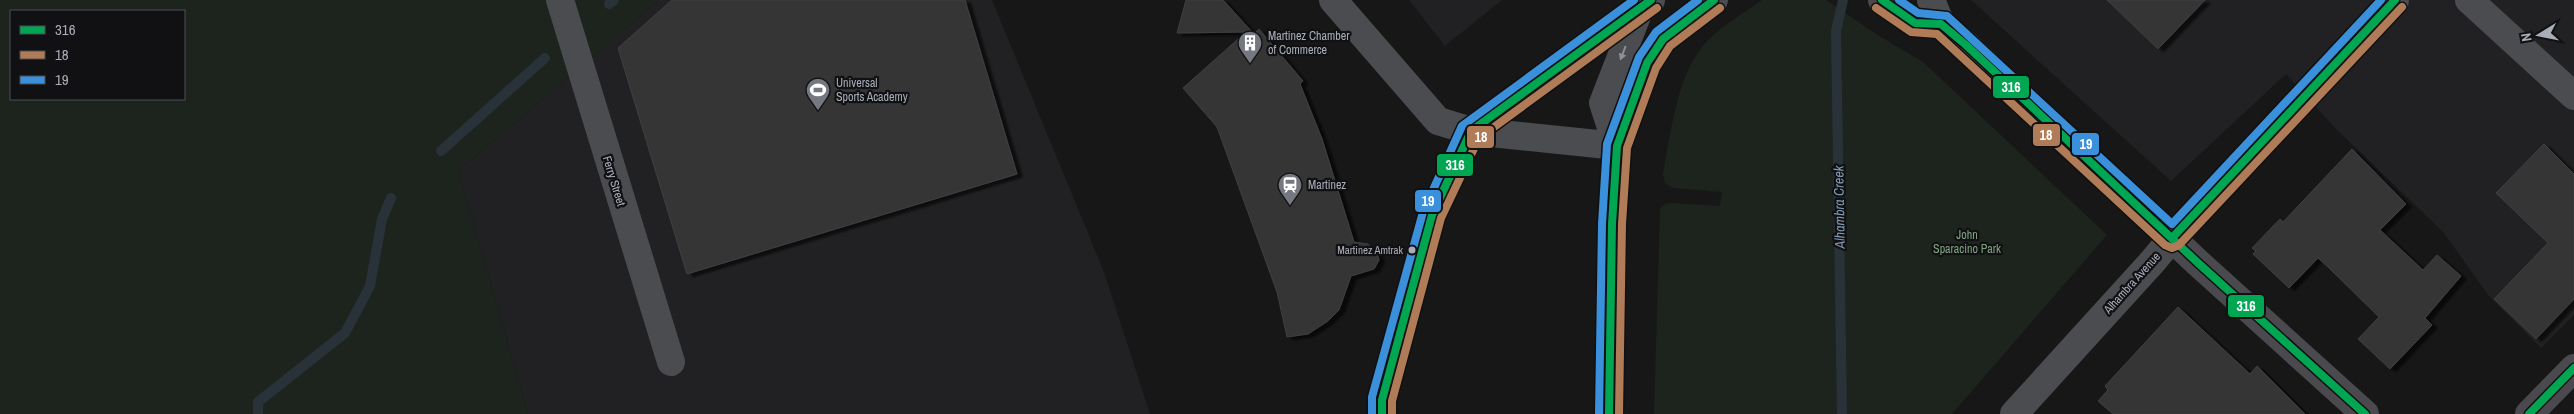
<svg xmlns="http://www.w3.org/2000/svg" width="2574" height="414" font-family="'Archivo Narrow',sans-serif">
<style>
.built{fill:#212123}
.green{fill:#1d241e;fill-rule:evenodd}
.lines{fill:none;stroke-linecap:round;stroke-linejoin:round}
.stream{stroke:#2a3239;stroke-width:10}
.building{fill:#353536;stroke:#3f4043;filter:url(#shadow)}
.minor{stroke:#4b4c50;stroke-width:28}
.tertiary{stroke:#4b4c50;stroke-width:28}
.secondary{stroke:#4a4a4e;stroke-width:28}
.bus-1-casing{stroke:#111113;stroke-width:11}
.bus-2-casing{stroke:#111113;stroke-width:11}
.bus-3-casing{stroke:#111113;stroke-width:11}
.bus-1{stroke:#00a651;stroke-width:8}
.bus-2{stroke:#b07c57;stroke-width:8}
.bus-3{stroke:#3a90db;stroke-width:8}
.oneway{fill:#8c9099}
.bus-dot{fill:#a8adb8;stroke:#111113;stroke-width:2}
.labels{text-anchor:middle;stroke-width:4.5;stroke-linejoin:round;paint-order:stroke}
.bus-label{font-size:11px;fill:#a8adb8;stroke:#111113;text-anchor:end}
.poi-label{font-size:12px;fill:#a8adb8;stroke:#111113;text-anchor:start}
.street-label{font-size:12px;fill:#a8adb8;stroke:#111113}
.park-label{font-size:12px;fill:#7fa381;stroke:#111113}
.water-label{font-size:14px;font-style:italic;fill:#7f9bb3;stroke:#111113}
.line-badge{stroke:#111113;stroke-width:2}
.badge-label{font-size:14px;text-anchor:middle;font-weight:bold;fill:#fff}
</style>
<defs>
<filter id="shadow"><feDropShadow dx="5.5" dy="3" stdDeviation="1" flood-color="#0009"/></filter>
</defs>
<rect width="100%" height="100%" fill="#171717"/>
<path class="built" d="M659 0H992L1104 272 1150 414H528L458 171Z
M1409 0H1502L1445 46Z
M1971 0H2574V315L2541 348 2489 296 2443 232 2335 128 2286 74 2171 181Z"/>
<path class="green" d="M0 0H659L458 171 528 414H0ZM11 11H184V99H11Z
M1762 0H1826L1876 34 1923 62 2107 235 1952 414H1654L1660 209 1665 204 1671 203 1720 206 1722 192 1673 188 1665 183 1663 174C1670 136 1677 77 1702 47 1717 28 1743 14 1762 0Z"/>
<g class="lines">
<path class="stream" d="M609 4 614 0
M441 151 545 58
M258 414V402L345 333 370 286 382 219 391 198
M1842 414 1836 31 1843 0"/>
</g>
<path class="building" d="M672 0H965L1017 174 687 274 618 48Z
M1186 0H1223L1254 34 1259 29 1303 81 1300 84 1322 139 1354 242 1368 244 1377 253 1379 260 1374 269 1351 276 1339 310 1328 321 1308 334 1287 337 1277 292 1217 127 1183 88 1246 32 1177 33Z
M2107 0H2205L2158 49Z
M2544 144 2574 174V299L2536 339 2494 299 2548 243 2496 193Z
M2352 149 2406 204 2380 230 2423 270 2437 255 2461 276 2425 318 2432 325 2390 369 2358 339 2379 317 2328 267 2318 258 2289 288 2253 254 2256 251 2252 248 2280 219 2283 222Z
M2178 307 2250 374 2257 366 2305 414H2113L2098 401 2108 390 2105 386Z"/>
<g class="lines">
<path class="minor" d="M560 0 671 362
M1333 0 1438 121 1471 131 1617 146
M1931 0 1941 24
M1471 131 1651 0
M1617 146 1647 63 1663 39 1714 0
M1617 146 1603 103 1640 8
M2014 414 2153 261 2172 238"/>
<path class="tertiary" d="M2469 0 2574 96
M2172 238 2395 0"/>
<path class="secondary" d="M1882 0 1915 23 1941 24 1966 45 2197 262 2365 414
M2529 414 2574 368"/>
<defs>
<path id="bus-1" d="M1882 0 1915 23 1941 24 1966 45 2197 262 2365 414
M2172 238 2395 0
M1382 414V400L1432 215 1471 131 1651 0
M1609 414 1612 224 1617 146 1647 63 1663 39 1714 0
M2529 414 2574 368"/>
<path id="bus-2" d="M1876 8 1911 32 1937 34 2165 245 2172 248 2179 245 2402 7
M1392 414V401L1441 218 1479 138 1657 8
M1619 414 1622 224 1627 148 1656 68 1670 46 1720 8"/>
<path id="bus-3" d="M1899 0 1918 13 1947 16 2172 224 2381 0
M1372 414V397L1423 212 1462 126 1634 0
M1599 414 1602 224 1607 144 1639 57 1656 32 1698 0"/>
</defs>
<use href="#bus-1" class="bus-1-casing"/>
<use href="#bus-2" class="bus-2-casing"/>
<use href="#bus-3" class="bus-3-casing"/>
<use href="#bus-1" class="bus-1"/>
<use href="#bus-2" class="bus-2"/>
<use href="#bus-3" class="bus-3"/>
</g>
<defs><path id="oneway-solid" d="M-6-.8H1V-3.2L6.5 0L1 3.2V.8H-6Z" transform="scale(1.25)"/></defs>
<use class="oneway" href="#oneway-solid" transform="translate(1623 53) rotate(111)"/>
<defs>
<symbol id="building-pin" viewBox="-11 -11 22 30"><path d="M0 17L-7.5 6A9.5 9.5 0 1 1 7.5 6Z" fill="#757880" stroke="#111113"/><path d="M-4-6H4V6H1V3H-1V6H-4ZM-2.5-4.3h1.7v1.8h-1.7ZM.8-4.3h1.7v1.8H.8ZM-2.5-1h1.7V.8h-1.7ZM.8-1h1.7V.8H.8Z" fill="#fff"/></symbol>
<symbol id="stadium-pin" viewBox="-11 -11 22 30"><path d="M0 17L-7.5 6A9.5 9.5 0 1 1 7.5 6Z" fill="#757880" stroke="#111113"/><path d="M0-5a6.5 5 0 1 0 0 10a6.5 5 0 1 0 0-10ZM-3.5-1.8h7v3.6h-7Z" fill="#fff"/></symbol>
<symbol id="station-pin" viewBox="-11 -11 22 30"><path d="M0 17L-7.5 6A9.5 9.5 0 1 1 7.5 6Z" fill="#757880" stroke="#111113"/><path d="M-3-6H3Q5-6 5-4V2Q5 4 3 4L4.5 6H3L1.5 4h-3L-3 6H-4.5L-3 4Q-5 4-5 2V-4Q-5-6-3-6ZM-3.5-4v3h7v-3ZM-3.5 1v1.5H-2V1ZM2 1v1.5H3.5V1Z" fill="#fff"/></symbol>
</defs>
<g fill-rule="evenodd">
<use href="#building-pin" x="1236" y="29" width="28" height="38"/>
<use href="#stadium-pin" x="804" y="76" width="28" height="38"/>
<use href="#station-pin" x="1276" y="171" width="28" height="38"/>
</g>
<circle class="bus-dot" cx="1412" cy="250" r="4.5"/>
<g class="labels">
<g class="bus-label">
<text x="1403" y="254">Martinez Amtrak</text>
</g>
<g class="poi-label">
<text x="1268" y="40">Martinez Chamber<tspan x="1268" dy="14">of Commerce</tspan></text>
<text x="836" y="87">Universal<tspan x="836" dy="14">Sports Academy</tspan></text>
<text x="1308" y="189">Martinez</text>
</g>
<g class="street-label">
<text transform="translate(614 181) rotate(73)" y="4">Ferry Street</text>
<text transform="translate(2132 283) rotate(-48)" y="4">Alhambra Avenue</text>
</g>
<g class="park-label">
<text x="1967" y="239">John<tspan x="1967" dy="14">Sparacino Park</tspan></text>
</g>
<g class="water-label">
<text transform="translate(1839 207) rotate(-91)" y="5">Alhambra Creek</text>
</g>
</g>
<g class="line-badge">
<rect x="1992" y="75" width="38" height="24" rx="5" fill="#00a651"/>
<rect x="2032" y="123" width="29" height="24" rx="5" fill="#b07c57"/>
<rect x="1466" y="125" width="29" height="24" rx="5" fill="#b07c57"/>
<rect x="2071" y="132" width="29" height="24" rx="5" fill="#3a90db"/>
<rect x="1436" y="153" width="38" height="24" rx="5" fill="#00a651"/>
<rect x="1414" y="189" width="28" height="24" rx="5" fill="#3a90db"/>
<rect x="2227" y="294" width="38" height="24" rx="5" fill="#00a651"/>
</g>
<g class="badge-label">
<text x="2011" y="92">316</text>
<text x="2046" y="140">18</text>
<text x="1481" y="142">18</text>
<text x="2086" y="149">19</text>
<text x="1455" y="170">316</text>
<text x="1428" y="206">19</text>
<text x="2246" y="311">316</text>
</g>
<rect x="10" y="10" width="175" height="90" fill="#111113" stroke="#4d4f55"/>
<rect x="20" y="26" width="25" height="8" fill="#00a651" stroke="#4d4f55"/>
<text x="55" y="35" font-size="15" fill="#a8adb8">316</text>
<rect x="20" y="51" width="25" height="8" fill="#b07c57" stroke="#4d4f55"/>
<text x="55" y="60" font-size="15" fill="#a8adb8">18</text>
<rect x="20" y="76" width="25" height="8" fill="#3a90db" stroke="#4d4f55"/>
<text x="55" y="85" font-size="15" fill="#a8adb8">19</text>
<g transform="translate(2539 35) rotate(260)" stroke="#111113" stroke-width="4" paint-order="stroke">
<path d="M0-4L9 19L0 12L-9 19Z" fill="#a8adb8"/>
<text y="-8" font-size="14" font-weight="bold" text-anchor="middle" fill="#a8adb8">N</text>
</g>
</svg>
